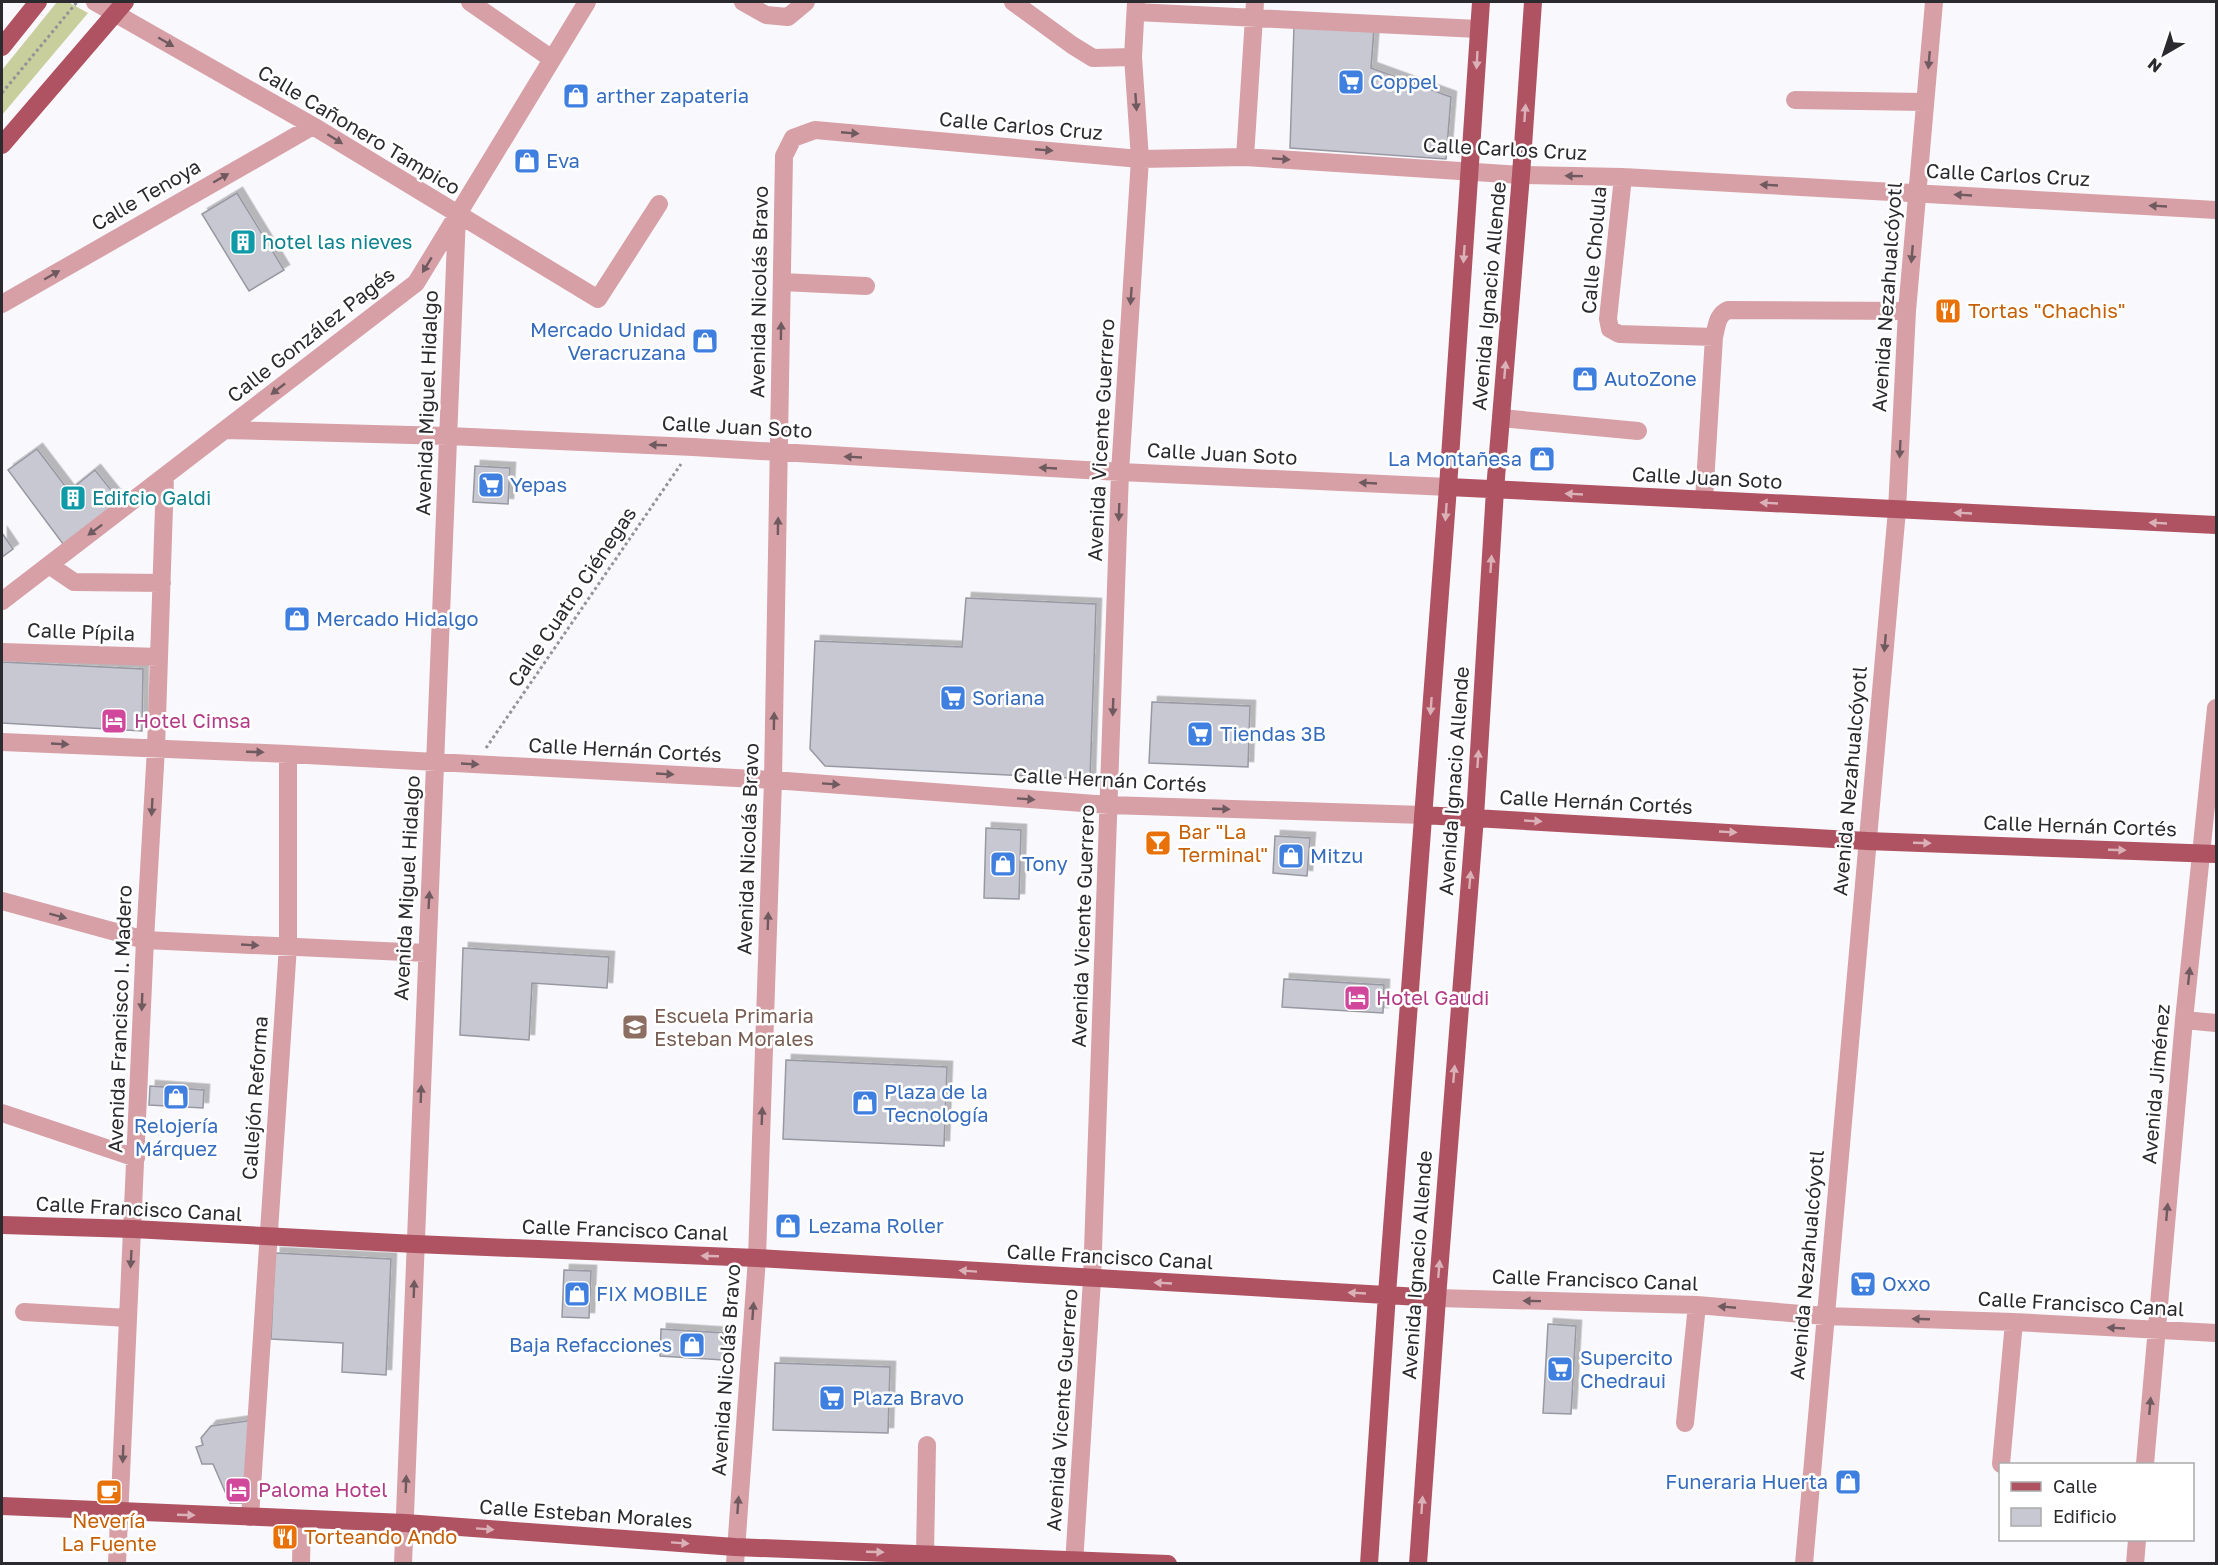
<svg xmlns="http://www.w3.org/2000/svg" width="2218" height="1565" font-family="'Golos Text',sans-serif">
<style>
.green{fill:#c8cf9c}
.building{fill:#c8c8d2;stroke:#9798a2;stroke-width:1.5;filter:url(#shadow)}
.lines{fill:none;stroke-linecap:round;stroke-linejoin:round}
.path{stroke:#949498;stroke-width:3;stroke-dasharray:3 3;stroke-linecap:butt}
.minor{stroke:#d6a0a6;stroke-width:18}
.major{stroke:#af5262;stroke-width:18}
.oneway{fill:#6f5a5f}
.oneway2{fill:#dbb1b8}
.labels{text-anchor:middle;stroke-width:5;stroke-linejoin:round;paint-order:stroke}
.shop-label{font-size:20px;fill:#366cbe;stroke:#fff;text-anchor:start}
.street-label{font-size:20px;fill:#2b2b2f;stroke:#fff}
.culture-label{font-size:20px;fill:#0d838f;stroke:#fff;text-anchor:start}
.food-label{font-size:20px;fill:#c56008;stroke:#fff;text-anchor:start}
.hotel-label{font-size:20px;fill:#b23c85;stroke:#fff;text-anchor:start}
.education-label{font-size:20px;fill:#785e54;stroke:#fff;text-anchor:start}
</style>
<defs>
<filter id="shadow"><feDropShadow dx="5.5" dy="-5.5" stdDeviation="0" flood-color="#0004"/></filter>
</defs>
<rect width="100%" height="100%" fill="#f9f9fd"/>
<path class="green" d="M57 2H68L88 13 2 115V70Z"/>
<path class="building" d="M1294 26 1374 29 1371 68 1451 97 1446 159 1290 148Z
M237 193 284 270 249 291 202 214Z
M37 449 69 491 95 470 123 505 66 548 8 470Z
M475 466 510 468 508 504 473 502Z
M2 533 13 549 2 557Z
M966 598 1096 604 1090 779 825 766 810 749 815 641 962 647Z
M2 662 143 669 142 731 2 723Z
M1152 702 1250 706 1248 767 1149 763Z
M986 828 1021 830 1019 899 984 898Z
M1275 836 1310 838 1307 876 1273 873Z
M463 948 609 957 607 988 532 983 529 1040 460 1035Z
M1284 979 1384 985 1383 1013 1282 1007Z
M786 1060 947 1067 944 1146 783 1139Z
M150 1086 204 1090 203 1108 149 1105Z
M275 1253 391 1259 386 1375 342 1372 343 1343 271 1339Z
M564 1270 591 1271 589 1318 562 1317Z
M1548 1324 1576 1326 1571 1414 1543 1413Z
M661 1329 725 1333 723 1360 660 1356Z
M775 1363 890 1367 888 1433 773 1430Z
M254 1420 249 1503H230L213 1464H202L196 1447 203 1445 201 1438 211 1426Z"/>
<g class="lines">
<path class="path" d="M2 93 77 2
M486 748 681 464"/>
<path class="minor" d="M95 2 313 126 598 299 659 204
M470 2 552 59
M743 2 766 15 788 17 806 2
M1013 2 1072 45 1093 58 1133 57
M1136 12 1478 29
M1795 100 1925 102
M1245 157 1255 2
M1623 177 1608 319 1610 329 1619 334 1714 337
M782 282 866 286
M2 304 313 126
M1501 418 1638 431
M225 430 448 436 693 447 1120 472 1448 487
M1704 500 1714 337C1717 325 1717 315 1728 310L1907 311
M49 565 74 582 162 583
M2 601 416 283 587 2
M2 652 159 657
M2 742 288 754 773 780 1109 805 1423 815
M2 901 145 940 426 953
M2184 1020 2216 1023
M2 1113 136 1158
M1437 1298 1697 1305 1825 1316 2014 1322 2216 1333
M24 1312 128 1318
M1685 1423 1697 1305
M2001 1464 2014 1322
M2145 1464 2184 1020 2216 708
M250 1517 288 946V754
M925 1554 927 1445
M117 1564 145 940 156 748 165 477
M301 1564 302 1519
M403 1564 457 215
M735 1564 757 1258 773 780 784 156 793 138 815 130 1140 159 1245 157 1521 175 1623 177 2216 210
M1074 1564 1092 1279 1120 472 1140 159 1133 57 1136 2
M1804 1564 1897 510 1907 311 1934 2
M2135 1564 2137 1540"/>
<path class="major" d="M2 47 38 2
M2 145 125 2
M1448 487 2216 525
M1423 815 1867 841 2216 854
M2 1225 133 1229 415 1244 757 1258 1437 1298
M2 1506 405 1523 735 1547 1168 1564
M1369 1564 1387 1294 1448 487 1481 2
M1418 1564 1437 1298 1475 817 1495 490 1521 175 1533 2"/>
</g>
<defs><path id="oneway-solid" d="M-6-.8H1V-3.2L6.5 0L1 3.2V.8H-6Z" transform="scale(1.5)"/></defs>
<g class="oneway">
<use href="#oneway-solid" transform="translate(166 42) rotate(30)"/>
<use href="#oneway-solid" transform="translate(1929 60) rotate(95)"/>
<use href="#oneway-solid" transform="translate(1136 102) rotate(86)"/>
<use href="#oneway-solid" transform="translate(850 133) rotate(5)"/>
<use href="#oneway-solid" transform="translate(335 139) rotate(32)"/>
<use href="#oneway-solid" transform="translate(1044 150) rotate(5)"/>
<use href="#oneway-solid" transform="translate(1281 159) rotate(4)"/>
<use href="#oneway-solid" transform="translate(1574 176) rotate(-179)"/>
<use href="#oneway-solid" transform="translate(221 178) rotate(-30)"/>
<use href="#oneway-solid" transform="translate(1769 185) rotate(-177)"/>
<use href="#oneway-solid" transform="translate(1963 195) rotate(-177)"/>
<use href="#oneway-solid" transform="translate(2158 206) rotate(-177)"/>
<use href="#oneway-solid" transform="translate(1912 254) rotate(95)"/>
<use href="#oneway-solid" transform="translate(427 265) rotate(121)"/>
<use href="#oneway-solid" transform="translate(52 275) rotate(-30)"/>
<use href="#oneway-solid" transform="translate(1131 296) rotate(94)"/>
<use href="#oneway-solid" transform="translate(781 331) rotate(-89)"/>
<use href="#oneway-solid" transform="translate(278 389) rotate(142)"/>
<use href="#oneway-solid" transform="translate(658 445) rotate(-178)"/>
<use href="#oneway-solid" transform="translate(1900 449) rotate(93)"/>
<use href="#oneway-solid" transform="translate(853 457) rotate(-177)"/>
<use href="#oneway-solid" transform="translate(1048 468) rotate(-177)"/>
<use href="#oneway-solid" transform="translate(1368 483) rotate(-177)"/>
<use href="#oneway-solid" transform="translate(1119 512) rotate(92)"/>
<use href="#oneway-solid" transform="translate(778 526) rotate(-89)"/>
<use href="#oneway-solid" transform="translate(95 530) rotate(143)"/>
<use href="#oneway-solid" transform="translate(1885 643) rotate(95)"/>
<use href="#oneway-solid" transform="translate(1113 707) rotate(92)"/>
<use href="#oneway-solid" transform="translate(774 721) rotate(-89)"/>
<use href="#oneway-solid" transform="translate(60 744) rotate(3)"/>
<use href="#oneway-solid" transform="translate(255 752) rotate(2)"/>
<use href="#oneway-solid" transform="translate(470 764) rotate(3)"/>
<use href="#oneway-solid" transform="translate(665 774) rotate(3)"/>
<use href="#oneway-solid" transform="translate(831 784) rotate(4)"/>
<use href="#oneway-solid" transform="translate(1026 799) rotate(4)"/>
<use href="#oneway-solid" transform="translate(152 807) rotate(93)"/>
<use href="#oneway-solid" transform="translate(1221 809) rotate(2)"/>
<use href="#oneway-solid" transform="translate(429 900) rotate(-87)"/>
<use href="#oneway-solid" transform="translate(58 916) rotate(15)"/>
<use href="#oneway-solid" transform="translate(768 921) rotate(-88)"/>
<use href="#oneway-solid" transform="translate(250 945) rotate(3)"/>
<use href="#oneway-solid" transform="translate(2189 976) rotate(-84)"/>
<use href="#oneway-solid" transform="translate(142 1002) rotate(92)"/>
<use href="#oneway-solid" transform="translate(421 1094) rotate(-88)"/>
<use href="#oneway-solid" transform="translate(762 1116) rotate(-88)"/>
<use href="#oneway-solid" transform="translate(2167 1212) rotate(-85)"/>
<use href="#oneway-solid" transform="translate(131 1259) rotate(93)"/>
<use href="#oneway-solid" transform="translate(414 1289) rotate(-88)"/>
<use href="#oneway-solid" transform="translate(1532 1301) rotate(-179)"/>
<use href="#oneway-solid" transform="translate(1727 1307) rotate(-175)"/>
<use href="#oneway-solid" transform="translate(753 1311) rotate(-86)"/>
<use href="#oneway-solid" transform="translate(1921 1319) rotate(-178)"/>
<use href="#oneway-solid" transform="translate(2116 1328) rotate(-177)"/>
<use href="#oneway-solid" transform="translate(2150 1406) rotate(-85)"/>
<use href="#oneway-solid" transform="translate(123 1454) rotate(92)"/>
<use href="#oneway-solid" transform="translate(406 1484) rotate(-88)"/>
<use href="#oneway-solid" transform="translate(738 1505) rotate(-86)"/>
</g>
<g class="oneway2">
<use href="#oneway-solid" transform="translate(1477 60) rotate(93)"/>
<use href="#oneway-solid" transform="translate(1525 113) rotate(-86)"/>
<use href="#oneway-solid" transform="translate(1464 254) rotate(94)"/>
<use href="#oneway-solid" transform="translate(1505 370) rotate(-85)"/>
<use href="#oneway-solid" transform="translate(1574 494) rotate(-177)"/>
<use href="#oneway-solid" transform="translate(1769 503) rotate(-177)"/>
<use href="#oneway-solid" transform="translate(1446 512) rotate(94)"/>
<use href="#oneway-solid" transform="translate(1963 513) rotate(-177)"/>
<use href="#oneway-solid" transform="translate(2158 523) rotate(-177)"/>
<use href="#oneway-solid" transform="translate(1491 564) rotate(-86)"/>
<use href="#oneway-solid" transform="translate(1431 706) rotate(94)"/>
<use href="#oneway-solid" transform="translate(1478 759) rotate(-86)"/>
<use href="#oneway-solid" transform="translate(1533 821) rotate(3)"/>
<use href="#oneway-solid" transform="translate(1728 832) rotate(3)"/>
<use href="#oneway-solid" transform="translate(1922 843) rotate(2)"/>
<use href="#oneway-solid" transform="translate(2117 850) rotate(2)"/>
<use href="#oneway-solid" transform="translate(1470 880) rotate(-85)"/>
<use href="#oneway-solid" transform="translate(1454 1074) rotate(-85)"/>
<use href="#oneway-solid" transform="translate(710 1256) rotate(-178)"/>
<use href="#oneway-solid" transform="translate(1439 1269) rotate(-85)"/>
<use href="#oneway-solid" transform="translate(968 1271) rotate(-176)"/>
<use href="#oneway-solid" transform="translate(1163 1283) rotate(-177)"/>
<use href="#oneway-solid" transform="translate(1357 1293) rotate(-177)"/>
<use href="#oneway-solid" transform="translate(1422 1505) rotate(-86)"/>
<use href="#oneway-solid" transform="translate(186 1515) rotate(2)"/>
<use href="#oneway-solid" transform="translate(485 1529) rotate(4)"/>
<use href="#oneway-solid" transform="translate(680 1543) rotate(4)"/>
<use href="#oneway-solid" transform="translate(875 1552) rotate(2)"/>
</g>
<defs>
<symbol id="supermarket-square" viewBox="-11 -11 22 22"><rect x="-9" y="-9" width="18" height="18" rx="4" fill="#3f7fe0" stroke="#fff"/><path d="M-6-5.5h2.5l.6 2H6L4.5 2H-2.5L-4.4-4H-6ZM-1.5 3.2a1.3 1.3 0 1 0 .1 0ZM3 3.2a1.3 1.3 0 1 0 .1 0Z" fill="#fff"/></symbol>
<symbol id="shop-square" viewBox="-11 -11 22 22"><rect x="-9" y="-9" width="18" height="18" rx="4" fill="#3f7fe0" stroke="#fff"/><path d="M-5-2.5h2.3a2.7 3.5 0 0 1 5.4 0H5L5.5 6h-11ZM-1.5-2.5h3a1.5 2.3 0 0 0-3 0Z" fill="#fff"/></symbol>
<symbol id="building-square" viewBox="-11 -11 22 22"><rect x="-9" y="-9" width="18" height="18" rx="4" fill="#0f9aa8" stroke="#fff"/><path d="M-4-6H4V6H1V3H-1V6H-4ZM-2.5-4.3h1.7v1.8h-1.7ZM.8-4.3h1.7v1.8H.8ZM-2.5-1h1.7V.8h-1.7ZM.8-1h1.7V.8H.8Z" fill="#fff"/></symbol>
<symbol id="restaurant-square" viewBox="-11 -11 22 22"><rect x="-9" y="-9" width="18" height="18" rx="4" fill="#e8710a" stroke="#fff"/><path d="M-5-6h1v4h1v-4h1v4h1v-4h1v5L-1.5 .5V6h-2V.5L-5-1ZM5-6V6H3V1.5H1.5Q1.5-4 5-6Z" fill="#fff"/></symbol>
<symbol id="hotel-square" viewBox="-11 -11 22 22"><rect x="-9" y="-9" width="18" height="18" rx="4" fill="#d1479c" stroke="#fff"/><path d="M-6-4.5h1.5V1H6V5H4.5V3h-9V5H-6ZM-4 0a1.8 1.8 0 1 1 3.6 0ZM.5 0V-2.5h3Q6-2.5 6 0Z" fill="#fff"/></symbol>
<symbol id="bar-square" viewBox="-11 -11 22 22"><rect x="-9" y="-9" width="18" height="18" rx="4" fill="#e8710a" stroke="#fff"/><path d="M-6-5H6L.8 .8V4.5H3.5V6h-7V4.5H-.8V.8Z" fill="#fff"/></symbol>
<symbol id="school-square" viewBox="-11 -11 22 22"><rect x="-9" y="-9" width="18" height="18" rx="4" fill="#8d6e63" stroke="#fff"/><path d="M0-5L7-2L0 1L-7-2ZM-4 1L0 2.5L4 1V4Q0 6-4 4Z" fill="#fff"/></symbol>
<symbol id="cafe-square" viewBox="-11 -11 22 22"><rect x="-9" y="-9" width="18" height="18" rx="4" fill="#e8710a" stroke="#fff"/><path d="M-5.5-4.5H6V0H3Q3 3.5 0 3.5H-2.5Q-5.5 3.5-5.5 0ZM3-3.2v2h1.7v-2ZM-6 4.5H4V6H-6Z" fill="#fff"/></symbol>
</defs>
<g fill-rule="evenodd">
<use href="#supermarket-square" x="1336" y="67" width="30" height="30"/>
<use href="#shop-square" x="561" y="81" width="30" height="30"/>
<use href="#shop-square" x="512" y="146" width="30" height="30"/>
<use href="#building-square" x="228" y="227" width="30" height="30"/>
<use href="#restaurant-square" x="1933" y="296" width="30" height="30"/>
<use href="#shop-square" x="690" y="326" width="30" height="30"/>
<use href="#shop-square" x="1570" y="364" width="30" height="30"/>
<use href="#shop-square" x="1527" y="444" width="30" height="30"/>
<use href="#supermarket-square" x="476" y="470" width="30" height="30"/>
<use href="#building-square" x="58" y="483" width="30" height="30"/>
<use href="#shop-square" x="282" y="604" width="30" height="30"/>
<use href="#supermarket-square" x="938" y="683" width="30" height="30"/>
<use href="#hotel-square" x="99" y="706" width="30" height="30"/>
<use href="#supermarket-square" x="1185" y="719" width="30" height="30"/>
<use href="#bar-square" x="1143" y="828" width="30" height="30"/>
<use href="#shop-square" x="1276" y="841" width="30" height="30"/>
<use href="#shop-square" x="988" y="849" width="30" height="30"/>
<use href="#hotel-square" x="1342" y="983" width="30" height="30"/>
<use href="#school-square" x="620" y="1012" width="30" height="30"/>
<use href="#shop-square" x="161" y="1082" width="30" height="30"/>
<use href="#shop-square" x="850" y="1088" width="30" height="30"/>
<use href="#shop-square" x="773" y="1211" width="30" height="30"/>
<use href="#supermarket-square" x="1848" y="1269" width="30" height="30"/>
<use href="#shop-square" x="562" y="1279" width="30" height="30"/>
<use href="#shop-square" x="677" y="1330" width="30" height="30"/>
<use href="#supermarket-square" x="1545" y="1354" width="30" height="30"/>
<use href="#supermarket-square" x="817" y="1383" width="30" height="30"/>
<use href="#shop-square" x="1833" y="1467" width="30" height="30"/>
<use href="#hotel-square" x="223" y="1475" width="30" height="30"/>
<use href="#cafe-square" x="94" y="1477" width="30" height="30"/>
<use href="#restaurant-square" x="270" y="1522" width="30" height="30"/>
</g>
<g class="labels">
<g class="shop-label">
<text x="1370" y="89">Coppel</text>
<text x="596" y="103">arther zapateria</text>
<text x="546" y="168">Eva</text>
<text x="686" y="337" text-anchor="end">Mercado Unidad<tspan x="686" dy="23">Veracruzana</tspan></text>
<text x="1604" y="386">AutoZone</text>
<text x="1522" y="466" text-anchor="end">La Montañesa</text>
<text x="510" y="492">Yepas</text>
<text x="316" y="626">Mercado Hidalgo</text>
<text x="972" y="705">Soriana</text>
<text x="1220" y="741">Tiendas 3B</text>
<text x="1310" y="863">Mitzu</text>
<text x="1022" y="871">Tony</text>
<text x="884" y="1099">Plaza de la<tspan x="884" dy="23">Tecnología</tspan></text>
<text x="176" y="1133" text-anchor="middle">Relojería<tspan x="176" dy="23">Márquez</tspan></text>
<text x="808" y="1233">Lezama Roller</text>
<text x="1882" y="1291">Oxxo</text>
<text x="596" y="1301">FIX MOBILE</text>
<text x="672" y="1352" text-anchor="end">Baja Refacciones</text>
<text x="1580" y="1365">Supercito<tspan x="1580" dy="23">Chedraui</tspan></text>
<text x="852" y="1405">Plaza Bravo</text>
<text x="1828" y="1489" text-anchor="end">Funeraria Huerta</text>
</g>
<g class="street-label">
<text transform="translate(1021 126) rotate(5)" y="7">Calle Carlos Cruz</text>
<text transform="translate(359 130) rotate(31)" y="7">Calle Cañonero Tampico</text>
<text transform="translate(1505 149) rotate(3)" y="7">Calle Carlos Cruz</text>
<text transform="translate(2008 175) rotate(3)" y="7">Calle Carlos Cruz</text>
<text transform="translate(146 195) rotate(-30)" y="7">Calle Tenoya</text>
<text transform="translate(1594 250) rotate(-85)" y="7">Calle Cholula</text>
<text transform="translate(759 292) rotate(-89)" y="7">Avenida Nicolás Bravo</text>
<text transform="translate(1489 296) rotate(-85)" y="7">Avenida Ignacio Allende</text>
<text transform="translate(1887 297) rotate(-86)" y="7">Avenida Nezahualcóyotl</text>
<text transform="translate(311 335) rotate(-38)" y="7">Calle González Pagés</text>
<text transform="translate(427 403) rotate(-88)" y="7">Avenida Miguel Hidalgo</text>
<text transform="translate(737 427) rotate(3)" y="7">Calle Juan Soto</text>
<text transform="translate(1101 440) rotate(-87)" y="7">Avenida Vicente Guerrero</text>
<text transform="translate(1222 454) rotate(3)" y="7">Calle Juan Soto</text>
<text transform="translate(1707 478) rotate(3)" y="7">Calle Juan Soto</text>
<text transform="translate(572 597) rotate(-56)" y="7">Calle Cuatro Ciénegas</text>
<text transform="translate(81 632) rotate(2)" y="7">Calle Pípila</text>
<text transform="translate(625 750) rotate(3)" y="7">Calle Hernán Cortés</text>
<text transform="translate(1110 780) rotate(3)" y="7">Calle Hernán Cortés</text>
<text transform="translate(1454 781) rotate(-86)" y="7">Avenida Ignacio Allende</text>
<text transform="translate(1850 781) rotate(-85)" y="7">Avenida Nezahualcóyotl</text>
<text transform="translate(1596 802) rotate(3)" y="7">Calle Hernán Cortés</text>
<text transform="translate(2080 826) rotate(2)" y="7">Calle Hernán Cortés</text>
<text transform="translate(748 849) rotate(-88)" y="7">Avenida Nicolás Bravo</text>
<text transform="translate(407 888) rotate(-87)" y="7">Avenida Miguel Hidalgo</text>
<text transform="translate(1083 926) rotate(-88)" y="7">Avenida Vicente Guerrero</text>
<text transform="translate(120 1019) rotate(-88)" y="7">Avenida Francisco I. Madero</text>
<text transform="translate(2156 1084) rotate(-85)" y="7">Avenida Jiménez</text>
<text transform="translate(255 1098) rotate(-86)" y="7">Callejón Reforma</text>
<text transform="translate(139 1209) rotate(3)" y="7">Calle Francisco Canal</text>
<text transform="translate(625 1230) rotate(2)" y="7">Calle Francisco Canal</text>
<text transform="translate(1110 1257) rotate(3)" y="7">Calle Francisco Canal</text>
<text transform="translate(1417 1265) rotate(-86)" y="7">Avenida Ignacio Allende</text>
<text transform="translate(1807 1265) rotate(-85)" y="7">Avenida Nezahualcóyotl</text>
<text transform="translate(1595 1280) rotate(2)" y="7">Calle Francisco Canal</text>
<text transform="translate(2081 1304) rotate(3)" y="7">Calle Francisco Canal</text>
<text transform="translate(726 1370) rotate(-86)" y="7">Avenida Nicolás Bravo</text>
<text transform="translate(1062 1410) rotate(-86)" y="7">Avenida Vicente Guerrero</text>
<text transform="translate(586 1514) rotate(4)" y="7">Calle Esteban Morales</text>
</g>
<g class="culture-label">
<text x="262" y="249">hotel las nieves</text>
<text x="92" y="505">Edifcio Galdi</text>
</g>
<g class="food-label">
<text x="1968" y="318">Tortas "Chachis"</text>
<text x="1178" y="839">Bar "La<tspan x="1178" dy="23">Terminal"</tspan></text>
<text x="109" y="1528" text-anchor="middle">Nevería<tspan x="109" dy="23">La Fuente</tspan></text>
<text x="304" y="1544">Torteando Ando</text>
</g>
<g class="hotel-label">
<text x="134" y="728">Hotel Cimsa</text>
<text x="1376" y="1005">Hotel Gaudi</text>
<text x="258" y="1497">Paloma Hotel</text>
</g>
<g class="education-label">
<text x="654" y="1023">Escuela Primaria<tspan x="654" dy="23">Esteban Morales</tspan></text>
</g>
</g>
<rect width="2218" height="1565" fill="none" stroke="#2b2b2f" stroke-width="6"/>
<rect x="1999" y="1463" width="195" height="78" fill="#ffffff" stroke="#aaaaac" stroke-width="1.5"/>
<rect x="2011" y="1482" width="30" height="9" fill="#af5262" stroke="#aaaaac" stroke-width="1.5"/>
<text x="2053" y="1493" font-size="18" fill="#2b2b2f">Calle</text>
<rect x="2011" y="1508" width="30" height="18" fill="#c8c8d2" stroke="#aaaaac" stroke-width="1.5"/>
<text x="2053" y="1523" font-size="18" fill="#2b2b2f">Edificio</text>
<g transform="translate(2164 54) rotate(219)" stroke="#ffffff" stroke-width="4.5" paint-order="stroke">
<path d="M0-4.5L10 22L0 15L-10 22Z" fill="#2b2b2f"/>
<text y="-9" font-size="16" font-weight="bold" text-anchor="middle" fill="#2b2b2f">N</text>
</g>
</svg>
